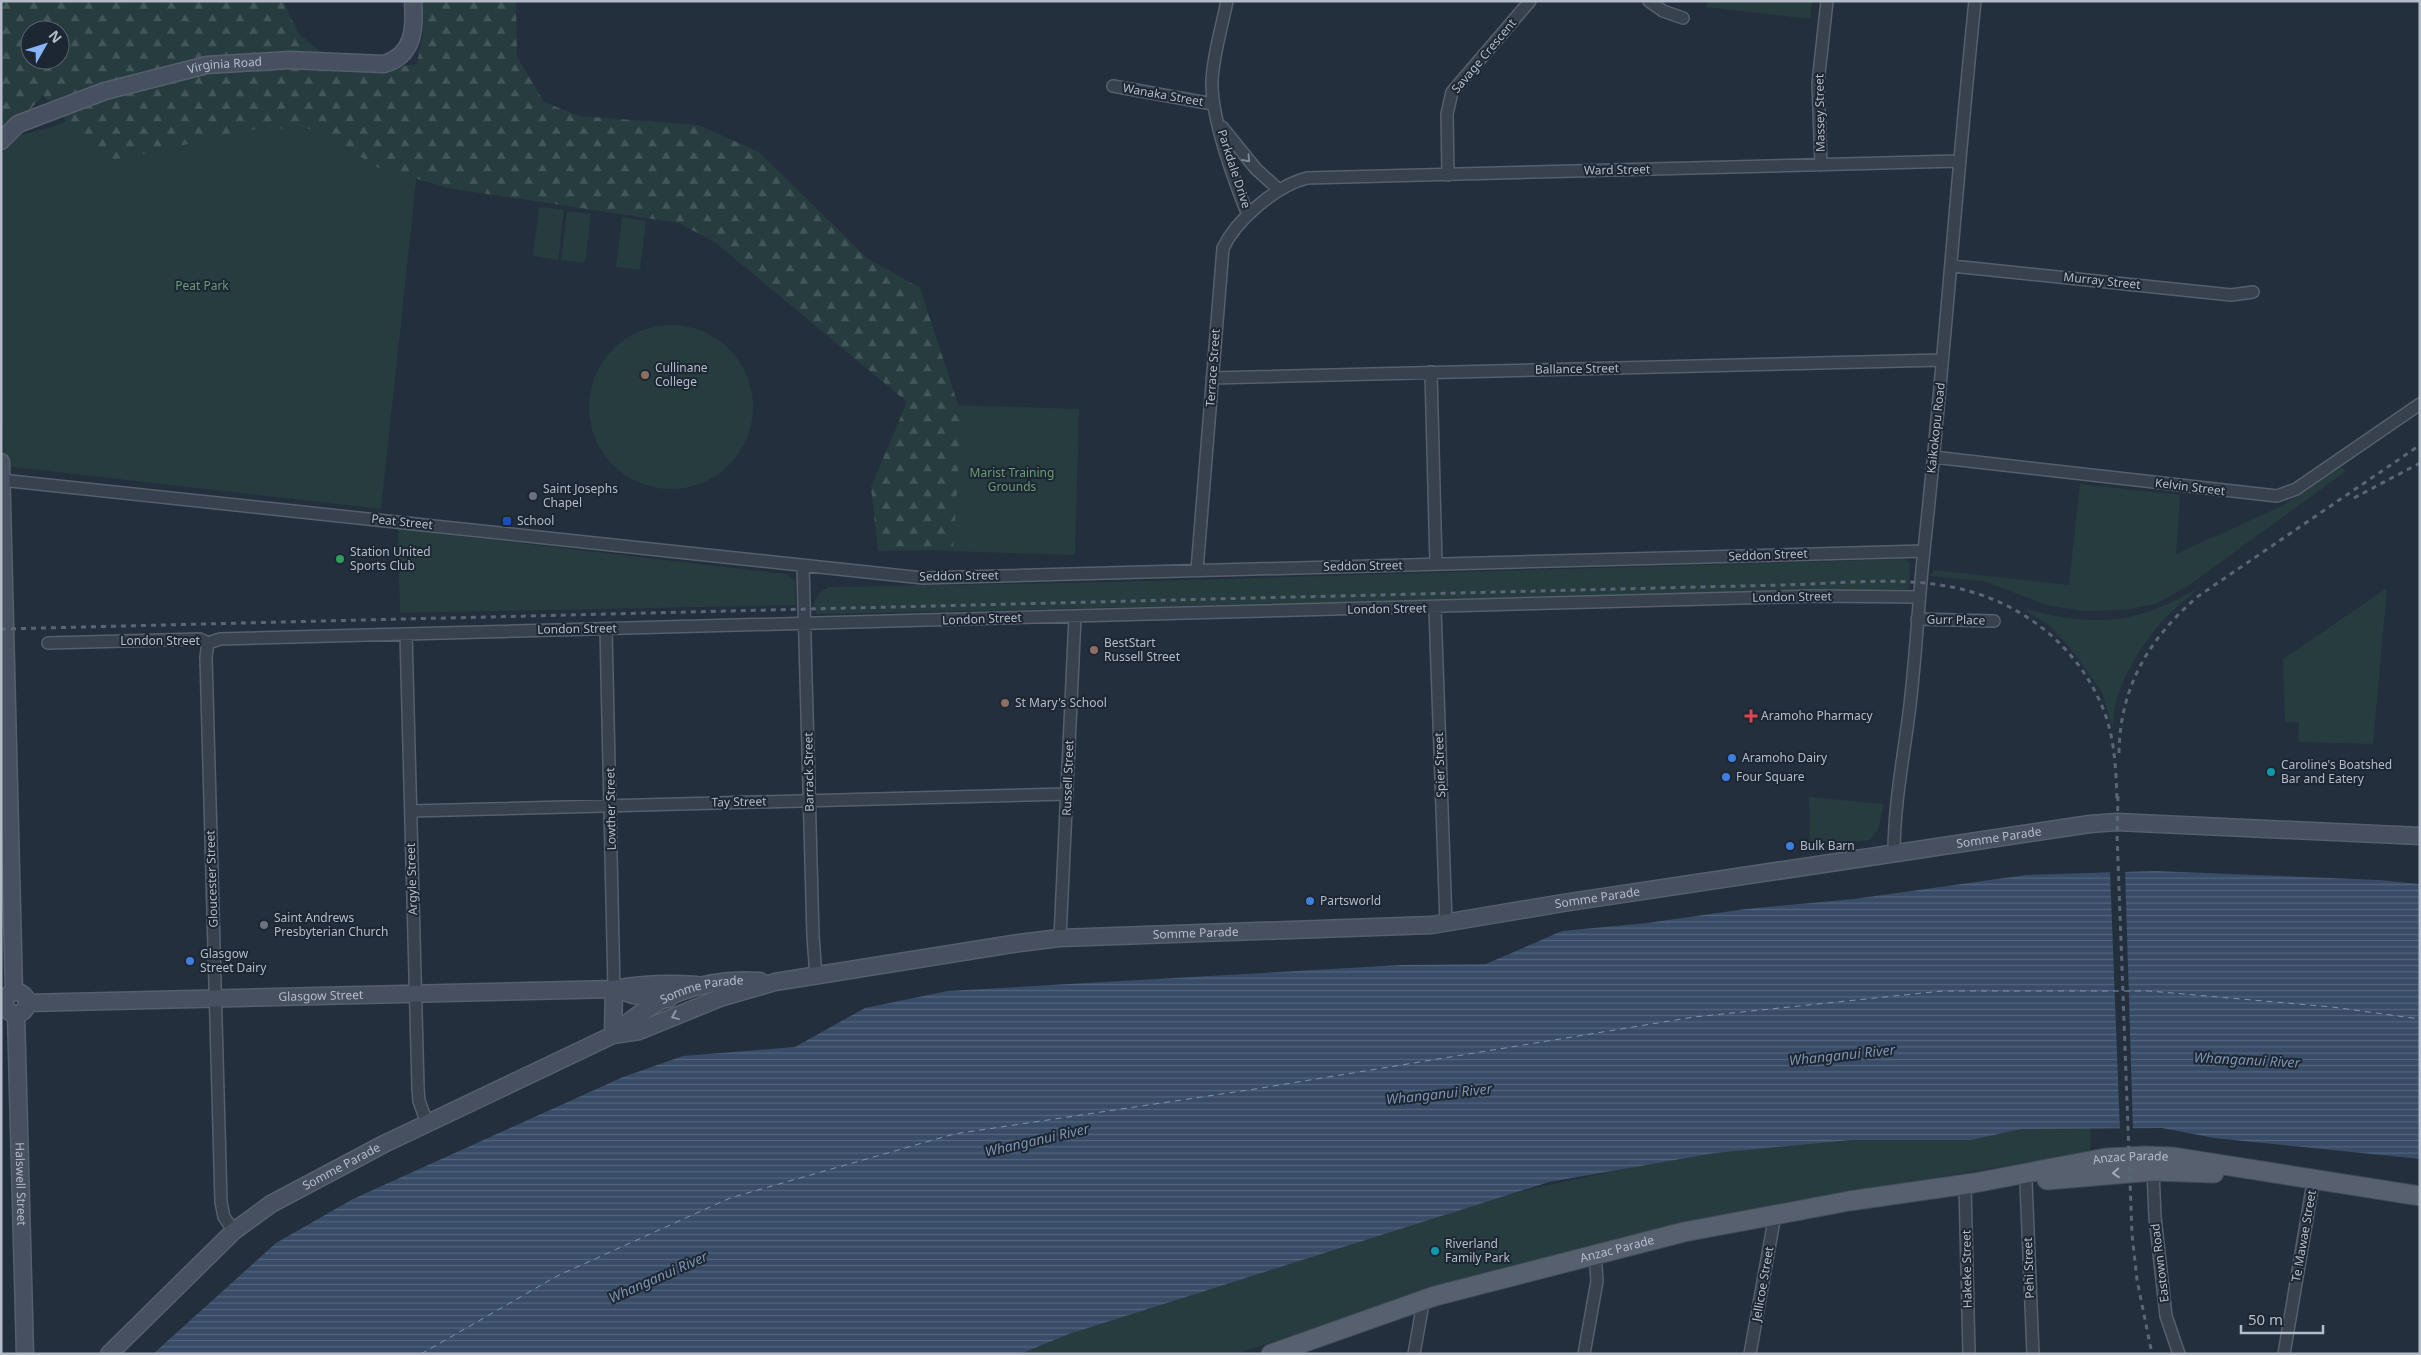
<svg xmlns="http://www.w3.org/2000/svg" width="2421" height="1355" font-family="'Noto Sans',sans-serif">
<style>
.green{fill:#263c3f}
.forest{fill:url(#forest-firs);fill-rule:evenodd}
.water{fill:url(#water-rules)}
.pier{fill:#242f3e}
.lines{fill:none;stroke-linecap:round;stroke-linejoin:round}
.ferry{stroke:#7c92b1;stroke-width:1;stroke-dasharray:6 5;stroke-linecap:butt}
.street-casing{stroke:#565f6c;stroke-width:14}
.secondary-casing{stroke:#565f6c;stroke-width:19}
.primary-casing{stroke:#414a57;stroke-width:21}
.street{stroke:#38414e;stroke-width:11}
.secondary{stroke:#465061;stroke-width:16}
.primary{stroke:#56606e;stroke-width:19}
.rail{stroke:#5a6575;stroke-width:3;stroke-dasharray:5 5;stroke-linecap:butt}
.oneway{stroke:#7c8592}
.oneway2{stroke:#8e96a5}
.oneway3{stroke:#a1aab7}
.education-dot{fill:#8d6e63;stroke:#1d2633;stroke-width:2}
.worship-dot{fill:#6b7280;stroke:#1d2633;stroke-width:2}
.transit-dot{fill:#1a4fb4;stroke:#1d2633;stroke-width:2}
.leisure-dot{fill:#2e9e5b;stroke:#1d2633;stroke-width:2}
.health-dot{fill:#e0444e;stroke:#1d2633;stroke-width:2}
.shop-dot{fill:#3f7fe0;stroke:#1d2633;stroke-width:2}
.culture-dot{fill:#0f9aa8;stroke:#1d2633;stroke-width:2}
.labels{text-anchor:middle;stroke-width:4;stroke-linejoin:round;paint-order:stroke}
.street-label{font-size:12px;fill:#b4bcc9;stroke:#1d2633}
.park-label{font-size:12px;fill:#6b9a76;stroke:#1d2633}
.poi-label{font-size:12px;fill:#b4bcc9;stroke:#1d2633;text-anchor:start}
.water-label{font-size:14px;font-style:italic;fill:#7c92b1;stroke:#1d2633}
</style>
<defs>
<pattern id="forest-firs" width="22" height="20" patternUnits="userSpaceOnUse" patternTransform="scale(1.25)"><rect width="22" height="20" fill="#263c3f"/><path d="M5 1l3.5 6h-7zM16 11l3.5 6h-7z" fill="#435659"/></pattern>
<pattern id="water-rules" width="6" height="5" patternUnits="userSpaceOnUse" patternTransform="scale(1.25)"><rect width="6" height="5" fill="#394c67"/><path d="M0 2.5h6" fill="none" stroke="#53647b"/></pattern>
</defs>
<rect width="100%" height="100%" fill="#242f3e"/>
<path class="green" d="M1710 1H1812L1810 19 1705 7Z
M422 64 416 182 381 509 4 466 1 349V157L9 138 52 127 105 106 282 66 366 71Z
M539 207 564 210 558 260 533 256Z
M567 211 591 214 585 263 561 260Z
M622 217 646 221 640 270 616 267Z
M589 407a82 82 0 1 1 164 0a82 82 0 1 1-164 0Z
M949 405 1079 409 1075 555 945 551Z
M2340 466 2346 471 2188 586 2155 604 2124 610 2086 611 2050 606 1983 581 1930 576 1934 570 2069 585 2080 484 2180 495 2176 554 2282 506Z
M398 529 786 574 795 581 796 605 400 613Z
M1905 559 1910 562 1909 589 831 614H816L813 606 818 594 829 587 1115 582Z
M2199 588C2189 597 2177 606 2167 616 2143 641 2107 696 2114 732L2102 692 2070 648 2050 626 2021 608C2095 627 2132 626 2199 588Z
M2387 588 2373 744 2298 742 2299 722H2285L2283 659Z
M1809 797 1884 804 1878 830 1870 840 1810 847Z
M2091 1126 2090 1152 1780 1203 1515 1265 1235 1354H998L1344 1238 1539 1187 1747 1143 1929 1130Z"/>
<path class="forest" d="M1 1H283L299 34 347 74 417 64 423 33 421 1H516L517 57 544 102 579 116 698 125 759 152 867 258 920 288 962 417 953 550 878 551 871 487 907 402 716 243 679 223 448 188 377 167 315 129 260 128 115 160 79 135 43 95 1 143ZM30 30H60V60H30Z"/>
<path class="water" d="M2155 871 2378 880 2420 884V1159L2214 1138 2162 1128 2021 1129 1971 1140H1851L1715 1153 1549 1182 1069 1334 1020 1354H153L276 1243 353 1199 623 1077 683 1056 795 1047 865 1008 948 991 1402 965 1486 964 1562 931 1647 923 1746 909 1854 899 2026 875Z"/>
<path class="pier" d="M2125 869 2133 1131H2120L2110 870Z"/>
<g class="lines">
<path class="ferry" d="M421 1354 557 1276 730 1198 954 1134 1255 1089 1694 1017 1942 991H2149L2332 1007 2420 1019"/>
<defs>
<path id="street" d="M1227 1C1222 27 1213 55 1212 81 1211 119 1234 180 1248 215
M1649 1 1663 11 1683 18
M1113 86 1213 104
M1222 127 1256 169 1279 190
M1821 165 1818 83 1827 1
M1448 175 1447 114 1452 92 1530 1
M1952 266 2231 295 2253 292
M1431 372 1436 564
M1212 378 1942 360
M1933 457 2277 496 2296 489 2420 404
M1 480 923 578 1924 551
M803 566 813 936 816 977
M1197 570 1223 248C1237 219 1276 186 1307 178L1958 161
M1435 608 1446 923
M1917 619 1994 621
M606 629 614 989
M406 634 418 1088 419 1101 427 1123
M48 643 200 639 208 643
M208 643 220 639 1816 596 1919 597
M208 643 206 657 221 1202 224 1217 234 1231
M411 811 1067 794
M1894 854C1894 806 1903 760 1909 713 1916 659 1918 604 1924 550 1944 367 1956 184 1975 1
M1060 938 1075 617
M2153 1171 2155 1217 2166 1316 2179 1354
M2026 1182 2033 1354
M1965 1185 1969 1354
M1414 1354 1422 1309 1419 1302
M1584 1354 1597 1281 1595 1253
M1750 1354 1775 1215
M2284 1354 2314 1177"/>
<g id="secondary">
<path id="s1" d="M1 141 18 124 105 91 207 65 290 60 384 64C414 55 415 29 413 1"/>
<path d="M1 462 14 992"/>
<path d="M619 990 633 995 668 999"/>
<circle cx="16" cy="1003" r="11"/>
<path id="s2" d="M27 1003 614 989C642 984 669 983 697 985"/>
<path id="s3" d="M16 1014 25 1354"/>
<path id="s4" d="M613 1035C656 996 701 977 760 981"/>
<path d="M613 1035 614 989"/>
<path id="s5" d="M109 1354 234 1231 271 1204 384 1144 613 1035 639 1031 720 998 775 982 1019 943 1060 938 1432 925 1563 903 2090 824 2117 822 2420 836"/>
</g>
<g id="primary">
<path d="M2047 1180 2153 1171 2214 1173"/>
<path id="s6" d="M1271 1354 1435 1296 1684 1232 1849 1201 1974 1183 2106 1158 2145 1156 2173 1157 2420 1196"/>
</g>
</defs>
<use href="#street" class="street-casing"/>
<use href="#secondary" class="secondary-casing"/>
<use href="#primary" class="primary-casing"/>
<use href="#street" class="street"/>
<use href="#secondary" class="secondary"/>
<use href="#primary" class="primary"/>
<path class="rail" d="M2354 498 2420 463
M1 629 1781 585C1837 584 1897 576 1952 587 2021 601 2078 645 2104 711 2115 740 2116 771 2117 801
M2119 753C2120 687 2148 640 2197 597L2420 445
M2118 796 2117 835 2132 1234 2137 1280 2152 1354"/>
</g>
<defs><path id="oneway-chevron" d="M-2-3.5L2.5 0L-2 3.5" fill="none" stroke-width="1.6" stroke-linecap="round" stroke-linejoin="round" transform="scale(1.25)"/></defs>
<use class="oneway" href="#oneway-chevron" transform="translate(1247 159) rotate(48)"/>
<use class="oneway2" href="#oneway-chevron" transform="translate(675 1016) rotate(158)"/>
<use class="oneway3" href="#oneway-chevron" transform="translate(2116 1173) rotate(176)"/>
<g class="education-dot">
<circle cx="645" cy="375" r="5"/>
<circle cx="1094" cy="650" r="5"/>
<circle cx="1005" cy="703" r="5"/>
</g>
<g class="worship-dot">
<circle cx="533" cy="496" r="5"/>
<circle cx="264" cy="925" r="5"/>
</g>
<rect class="transit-dot" x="502" y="516" width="10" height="10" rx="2.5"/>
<circle class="leisure-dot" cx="340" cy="559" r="5"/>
<path class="health-dot" d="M1748.5 708.5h5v5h5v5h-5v5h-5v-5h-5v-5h5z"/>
<g class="shop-dot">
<circle cx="1732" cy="758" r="5"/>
<circle cx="1726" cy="777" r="5"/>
<circle cx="1790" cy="846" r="5"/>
<circle cx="1310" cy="901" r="5"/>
<circle cx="190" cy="961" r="5"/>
</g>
<g class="culture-dot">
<circle cx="2271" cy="772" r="5"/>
<circle cx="1435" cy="1251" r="5"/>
</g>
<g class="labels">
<g class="street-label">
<text transform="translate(1484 56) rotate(-50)" y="4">Savage Crescent</text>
<text dy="4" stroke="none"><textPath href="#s1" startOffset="240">Virginia Road</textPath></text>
<text transform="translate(1163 95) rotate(10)" y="4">Wanaka Street</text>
<text transform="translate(1820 113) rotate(-91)" y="4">Massey Street</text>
<text transform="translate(1234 169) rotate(72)" y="4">Parkdale Drive</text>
<text transform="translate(1617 170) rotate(-1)" y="4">Ward Street</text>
<text transform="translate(2102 281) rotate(6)" y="4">Murray Street</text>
<text transform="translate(1213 368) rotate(-86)" y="4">Terrace Street</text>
<text transform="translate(1577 369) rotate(-1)" y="4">Ballance Street</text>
<text transform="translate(1936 428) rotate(-84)" y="4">Kaikokopu Road</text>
<text transform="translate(2190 487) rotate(7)" y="4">Kelvin Street</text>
<text transform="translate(402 522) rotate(6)" y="4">Peat Street</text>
<text transform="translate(1768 555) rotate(-2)" y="4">Seddon Street</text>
<text transform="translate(1363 566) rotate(-1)" y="4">Seddon Street</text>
<text transform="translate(959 576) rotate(-1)" y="4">Seddon Street</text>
<text transform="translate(1792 597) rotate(-1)" y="4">London Street</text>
<text transform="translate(1387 609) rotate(-1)" y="4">London Street</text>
<text transform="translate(982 619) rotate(-2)" y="4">London Street</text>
<text transform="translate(1956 620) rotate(1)" y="4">Gurr Place</text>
<text transform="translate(577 629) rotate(-1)" y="4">London Street</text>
<text x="160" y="645">London Street</text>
<text transform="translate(1440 765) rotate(-92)" y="4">Spier Street</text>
<text transform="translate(809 772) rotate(-91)" y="4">Barrack Street</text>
<text transform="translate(1068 778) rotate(-88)" y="4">Russell Street</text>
<text transform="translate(739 802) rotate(-1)" y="4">Tay Street</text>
<text transform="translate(611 809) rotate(-91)" y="4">Lowther Street</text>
<text dy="4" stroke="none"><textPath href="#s5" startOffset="2008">Somme Parade</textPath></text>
<text transform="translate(212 879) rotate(-92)" y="4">Gloucester Street</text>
<text transform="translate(412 879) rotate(-92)" y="4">Argyle Street</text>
<text dy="4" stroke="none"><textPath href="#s5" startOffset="1602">Somme Parade</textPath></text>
<text dy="4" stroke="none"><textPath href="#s5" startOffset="1198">Somme Parade</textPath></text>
<text dy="4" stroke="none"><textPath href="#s4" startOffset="102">Somme Parade</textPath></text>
<text dy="4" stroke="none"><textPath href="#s2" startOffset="294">Glasgow Street</textPath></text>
<text dy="4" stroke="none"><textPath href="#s6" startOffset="884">Anzac Parade</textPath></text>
<text dy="4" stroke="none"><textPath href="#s5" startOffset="301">Somme Parade</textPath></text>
<text dy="4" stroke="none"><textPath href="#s3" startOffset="170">Halswell Street</textPath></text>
<text transform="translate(2304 1236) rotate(-80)" y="4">Te Mawae Street</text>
<text dy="4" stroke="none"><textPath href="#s6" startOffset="362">Anzac Parade</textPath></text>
<text transform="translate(2160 1263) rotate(-97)" y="4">Eastown Road</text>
<text transform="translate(2029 1268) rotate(-92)" y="4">Pehi Street</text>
<text transform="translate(1967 1269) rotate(-91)" y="4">Hakeke Street</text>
<text transform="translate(1763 1284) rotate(-80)" y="4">Jellicoe Street</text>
</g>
<g class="park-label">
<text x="202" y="290">Peat Park</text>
<text x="1012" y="477">Marist Training<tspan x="1012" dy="14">Grounds</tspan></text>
</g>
<g class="poi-label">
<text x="655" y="372">Cullinane<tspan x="655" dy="14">College</tspan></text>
<text x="543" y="493">Saint Josephs<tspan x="543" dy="14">Chapel</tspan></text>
<text x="517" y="525">School</text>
<text x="350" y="556">Station United<tspan x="350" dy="14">Sports Club</tspan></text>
<text x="1104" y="647">BestStart<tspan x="1104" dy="14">Russell Street</tspan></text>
<text x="1015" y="707">St Mary's School</text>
<text x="1761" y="720">Aramoho Pharmacy</text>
<text x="1742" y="762">Aramoho Dairy</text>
<text x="2281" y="769">Caroline's Boatshed<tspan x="2281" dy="14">Bar and Eatery</tspan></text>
<text x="1736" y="781">Four Square</text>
<text x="1800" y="850">Bulk Barn</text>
<text x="1320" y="905">Partsworld</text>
<text x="274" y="922">Saint Andrews<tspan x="274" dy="14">Presbyterian Church</tspan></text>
<text x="200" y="958">Glasgow<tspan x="200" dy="14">Street Dairy</tspan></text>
<text x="1445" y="1248">Riverland<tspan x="1445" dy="14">Family Park</tspan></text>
</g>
<g class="water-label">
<text transform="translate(1842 1055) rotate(-6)" y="5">Whanganui River</text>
<text transform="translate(2247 1060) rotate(3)" y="5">Whanganui River</text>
<text transform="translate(1439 1094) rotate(-6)" y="5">Whanganui River</text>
<text transform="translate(1037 1140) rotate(-13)" y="5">Whanganui River</text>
<text transform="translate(658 1277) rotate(-24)" y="5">Whanganui River</text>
</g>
</g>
<rect width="2421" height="1355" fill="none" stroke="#b4bcc9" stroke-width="5"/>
<g transform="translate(45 45) rotate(51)"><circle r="24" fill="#1d2633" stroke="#59626f"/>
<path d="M0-4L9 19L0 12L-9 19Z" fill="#8ab4f8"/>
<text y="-8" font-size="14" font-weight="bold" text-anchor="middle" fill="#b4bcc9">N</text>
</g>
<path d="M2241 1325v8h82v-8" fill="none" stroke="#b4bcc9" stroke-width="2.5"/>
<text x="2248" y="1325" font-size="15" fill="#b4bcc9" stroke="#1d2633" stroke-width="4" paint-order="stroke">50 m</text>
</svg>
